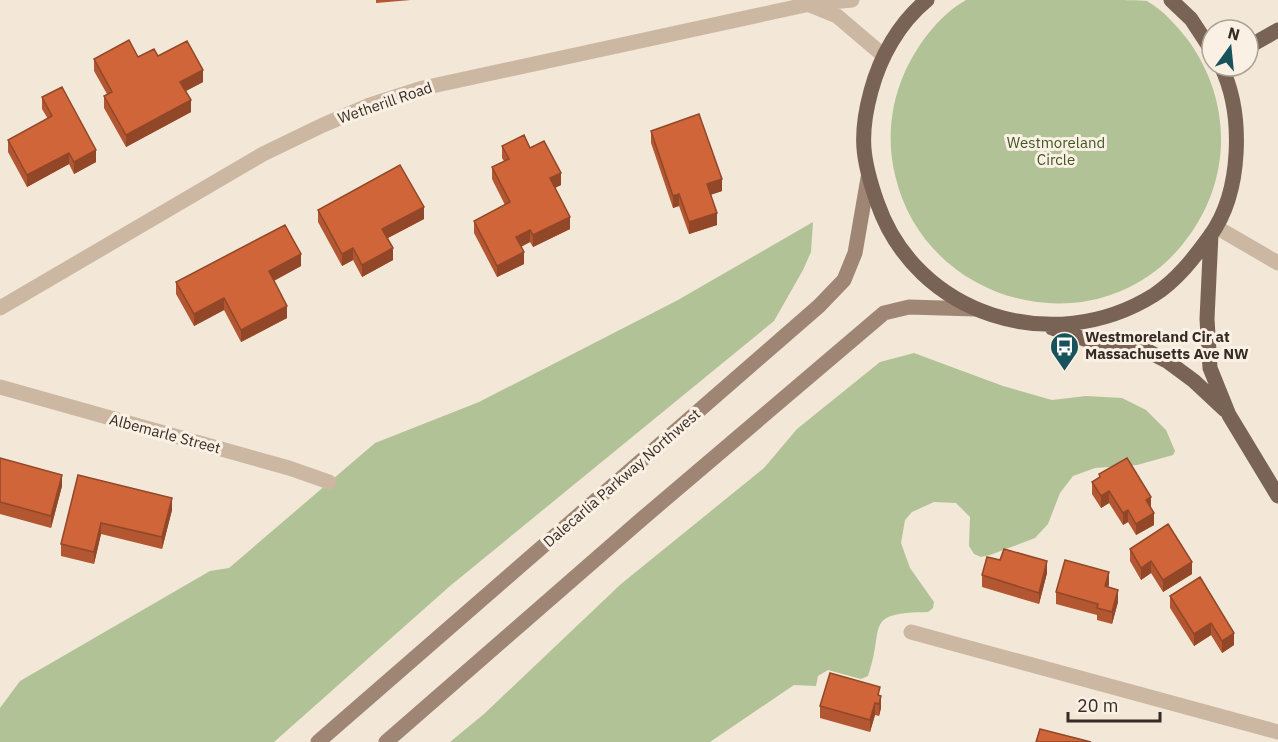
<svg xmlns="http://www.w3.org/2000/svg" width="1278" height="742" font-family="'IBM Plex Sans',sans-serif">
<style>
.green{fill:#b1c396}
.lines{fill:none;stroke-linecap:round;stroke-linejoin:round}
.street{stroke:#ccb7a2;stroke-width:15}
.secondary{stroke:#9f8674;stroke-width:15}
.primary{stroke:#796355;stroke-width:15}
.wall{fill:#b25731}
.shaded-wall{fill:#914728}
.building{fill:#cf6539;stroke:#914728;stroke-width:1.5}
.labels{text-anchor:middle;stroke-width:6;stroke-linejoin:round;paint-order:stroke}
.street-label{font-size:15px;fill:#362b25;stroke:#faf1e4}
.park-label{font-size:15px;fill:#425627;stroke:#faf1e4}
.poi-label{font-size:15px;font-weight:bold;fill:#362b25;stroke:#faf1e4;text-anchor:start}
</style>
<rect width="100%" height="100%" fill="#f3e7d7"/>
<path class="green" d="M966 0C1013 0 1059 0 1106 0 1116 0 1139 0 1147 1 1163 10 1177 26 1188 40 1234 104 1232 184 1182 245 1096 350 925 306 895 175 887 142 890 106 904 74 917 45 938 16 966 0Z
M813 222 811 252 803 270 774 321 450 586 274 742H0V708L20 681 210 571 229 568 375 443 479 402 678 300Z
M914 353 1003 386 1052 400 1086 396 1122 398 1146 410 1166 430 1175 451 1173 455 1137 465 1095 468 1073 476 1060 493 1048 524 1035 538 990 555 981 557 974 554 969 546 970 517 956 503 934 502 912 512 905 520 901 543 910 568 934 602 933 608 928 612C861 613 886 626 868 676L861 679 828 670 818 676 816 686 794 685 710 742H450L484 714 621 584 764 468 797 429 880 362Z"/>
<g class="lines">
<path class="street" d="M810 5 837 16 884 56
M1216 227 1278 263
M0 308 263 154 323 125 370 105 423 88 810 4 852 0
M0 387 289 468 329 482
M911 632 1278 732"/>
<path class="secondary" d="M318 742 819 306 844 280 855 253 868 178
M386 742 643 518 884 313 909 307 975 309"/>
<path class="primary" d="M927 0C899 23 880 57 871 91 859 135 862 159 877 202 916 316 1053 358 1154 295 1177 280 1194 258 1210 236 1242 192 1244 114 1221 66
M1171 0 1191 19 1212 51
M1248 47 1278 30
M1211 234 1207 319 1210 368 1229 415 1278 496
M1052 328 1087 340 1132 343 1167 361 1194 381 1225 410"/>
</g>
<path class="wall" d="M376 0H411L376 3Z
M158 56 203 82 186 91 191 112 126 147 104 108V96L107 94 94 71V59Z
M42 97 96 162 74 174 69 164 27 187 8 152V140L48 119 42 109Z
M651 131 722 191 710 195 717 225 689 234 679 206 673 208 651 143Z
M502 146 530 148 561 185 555 188 570 229 533 247 530 242 521 247 524 264 497 277 474 233V221L505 205 492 179V167L504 161 502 158Z
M318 210 424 219 388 238 393 260 362 277 353 260 342 266 318 222Z
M301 266 274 281 287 318 241 342 224 310 194 326 176 294V282Z
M0 458 62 486 51 528 0 514Z
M1099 474 1151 507 1154 525 1136 535 1128 522 1123 525 1109 503 1101 508 1092 494V482L1099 478Z
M78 475 172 510 162 549 101 534 94 564 61 556V544Z
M1130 549 1192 574 1163 592 1151 573 1141 580 1130 561Z
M1047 573 1039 604 982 587V575Z
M1200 577 1234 645 1222 653 1211 635 1194 646 1170 608V596Z
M1109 584 1108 587 1118 602 1112 624 1097 620V615L1056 604V592Z
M880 695 881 708 879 716 875 715 870 732 820 718V706Z"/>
<path class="shaded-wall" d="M203 70V82L180 94V82Z
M191 100V112L126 147V135Z
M96 150V162L74 174V162Z
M69 153V164L27 187V175Z
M561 173V185L550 190V178Z
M722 179V191L707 196V184Z
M679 194V206L673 208V196Z
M424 207V219L382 241V229Z
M717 213V225L689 234V222Z
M570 217V229L533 247V235Z
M530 230V242L516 249V237Z
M353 248V260L342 266V254Z
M393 248V260L362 277V265Z
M524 252V264L497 277V266Z
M301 254V266L269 283V271Z
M224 298V310L194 326V314Z
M287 306V318L241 342V330Z
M62 475V486L51 528V516Z
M1109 491V503L1101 508V496Z
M1151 497V509L1146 500Z
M172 498V510L162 549V537Z
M1128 510V522L1123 525V513Z
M1154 513V525L1136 535V524Z
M101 523V534L94 564V552Z
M1047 561V573L1039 604V593Z
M1151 561V573L1141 580V568Z
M1192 562V574L1163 592V580Z
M1109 572V584L1105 598V586Z
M1118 590V602L1112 624V612Z
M1211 623V635L1194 646V634Z
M1234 633V645L1222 653V641Z
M881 696V708L879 716V704Z
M875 703V715L870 732V720Z"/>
<path class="building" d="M129 40 138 57 154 49 158 56 187 41 203 70 180 82 191 100 126 135 104 96 112 92 94 59Z
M62 87 96 150 74 162 69 153 27 175 8 140 52 116 42 97Z
M699 114 722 179 707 184 717 213 689 222 679 194 673 196 651 131Z
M524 135 530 148 544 141 561 173 550 178 570 217 533 235 530 230 516 237 524 252 497 266 474 221 510 202 492 167 509 159 502 146Z
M400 165 424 207 382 229 393 248 362 265 353 248 342 254 318 210Z
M285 225 301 254 269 271 287 306 241 330 224 298 194 314 176 282Z
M0 458 62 475 51 516 0 502Z
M1127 458 1151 497 1146 500 1154 513 1136 524 1128 510 1123 513 1109 491 1101 496 1092 482 1100 477 1099 474Z
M78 475 172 498 162 537 101 523 94 552 61 544Z
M1168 524 1192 562 1163 580 1151 561 1141 568 1130 549Z
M1004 549 1047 561 1039 593 982 575 987 557 1000 560Z
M1065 560 1109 572 1105 586 1118 590 1112 612 1097 608 1098 604 1056 592Z
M1200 577 1234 633 1222 641 1211 623 1194 634 1170 596Z
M830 673 880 687 878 695 881 696 879 704 875 703 870 720 820 706Z
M1040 729 1091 742H1036Z"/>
<defs>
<symbol id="bus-pin" viewBox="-11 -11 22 30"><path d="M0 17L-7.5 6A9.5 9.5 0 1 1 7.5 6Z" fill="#18525a" stroke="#faf1e4"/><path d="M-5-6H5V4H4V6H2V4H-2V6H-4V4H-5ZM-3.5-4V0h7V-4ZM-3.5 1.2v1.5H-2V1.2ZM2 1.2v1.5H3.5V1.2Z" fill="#fff"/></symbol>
</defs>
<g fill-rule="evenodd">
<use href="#bus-pin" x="1048" y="330" width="33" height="45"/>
</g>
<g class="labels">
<g class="street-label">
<text transform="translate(385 103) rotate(-19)" y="5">Wetherill Road</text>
<text transform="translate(165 434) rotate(15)" y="5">Albemarle Street</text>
<text transform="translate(622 478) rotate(-41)" y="5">Dalecarlia Parkway Northwest</text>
</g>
<g class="park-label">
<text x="1056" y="148">Westmoreland<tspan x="1056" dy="17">Circle</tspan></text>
</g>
<g class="poi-label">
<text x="1085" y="342">Westmoreland Cir at<tspan x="1085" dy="17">Massachusetts Ave NW</tspan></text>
</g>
</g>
<g transform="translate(1230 48) rotate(15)"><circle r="28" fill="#faf1e4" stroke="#aca298" stroke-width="1.5"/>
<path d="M0-4.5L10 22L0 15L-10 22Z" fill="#18525a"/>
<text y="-9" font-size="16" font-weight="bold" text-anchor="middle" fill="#362b25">N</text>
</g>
<path d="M1068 712v9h92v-9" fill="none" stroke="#362b25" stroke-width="3"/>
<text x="1077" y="712" font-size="18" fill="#362b25" stroke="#faf1e4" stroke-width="4.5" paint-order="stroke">20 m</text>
</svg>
